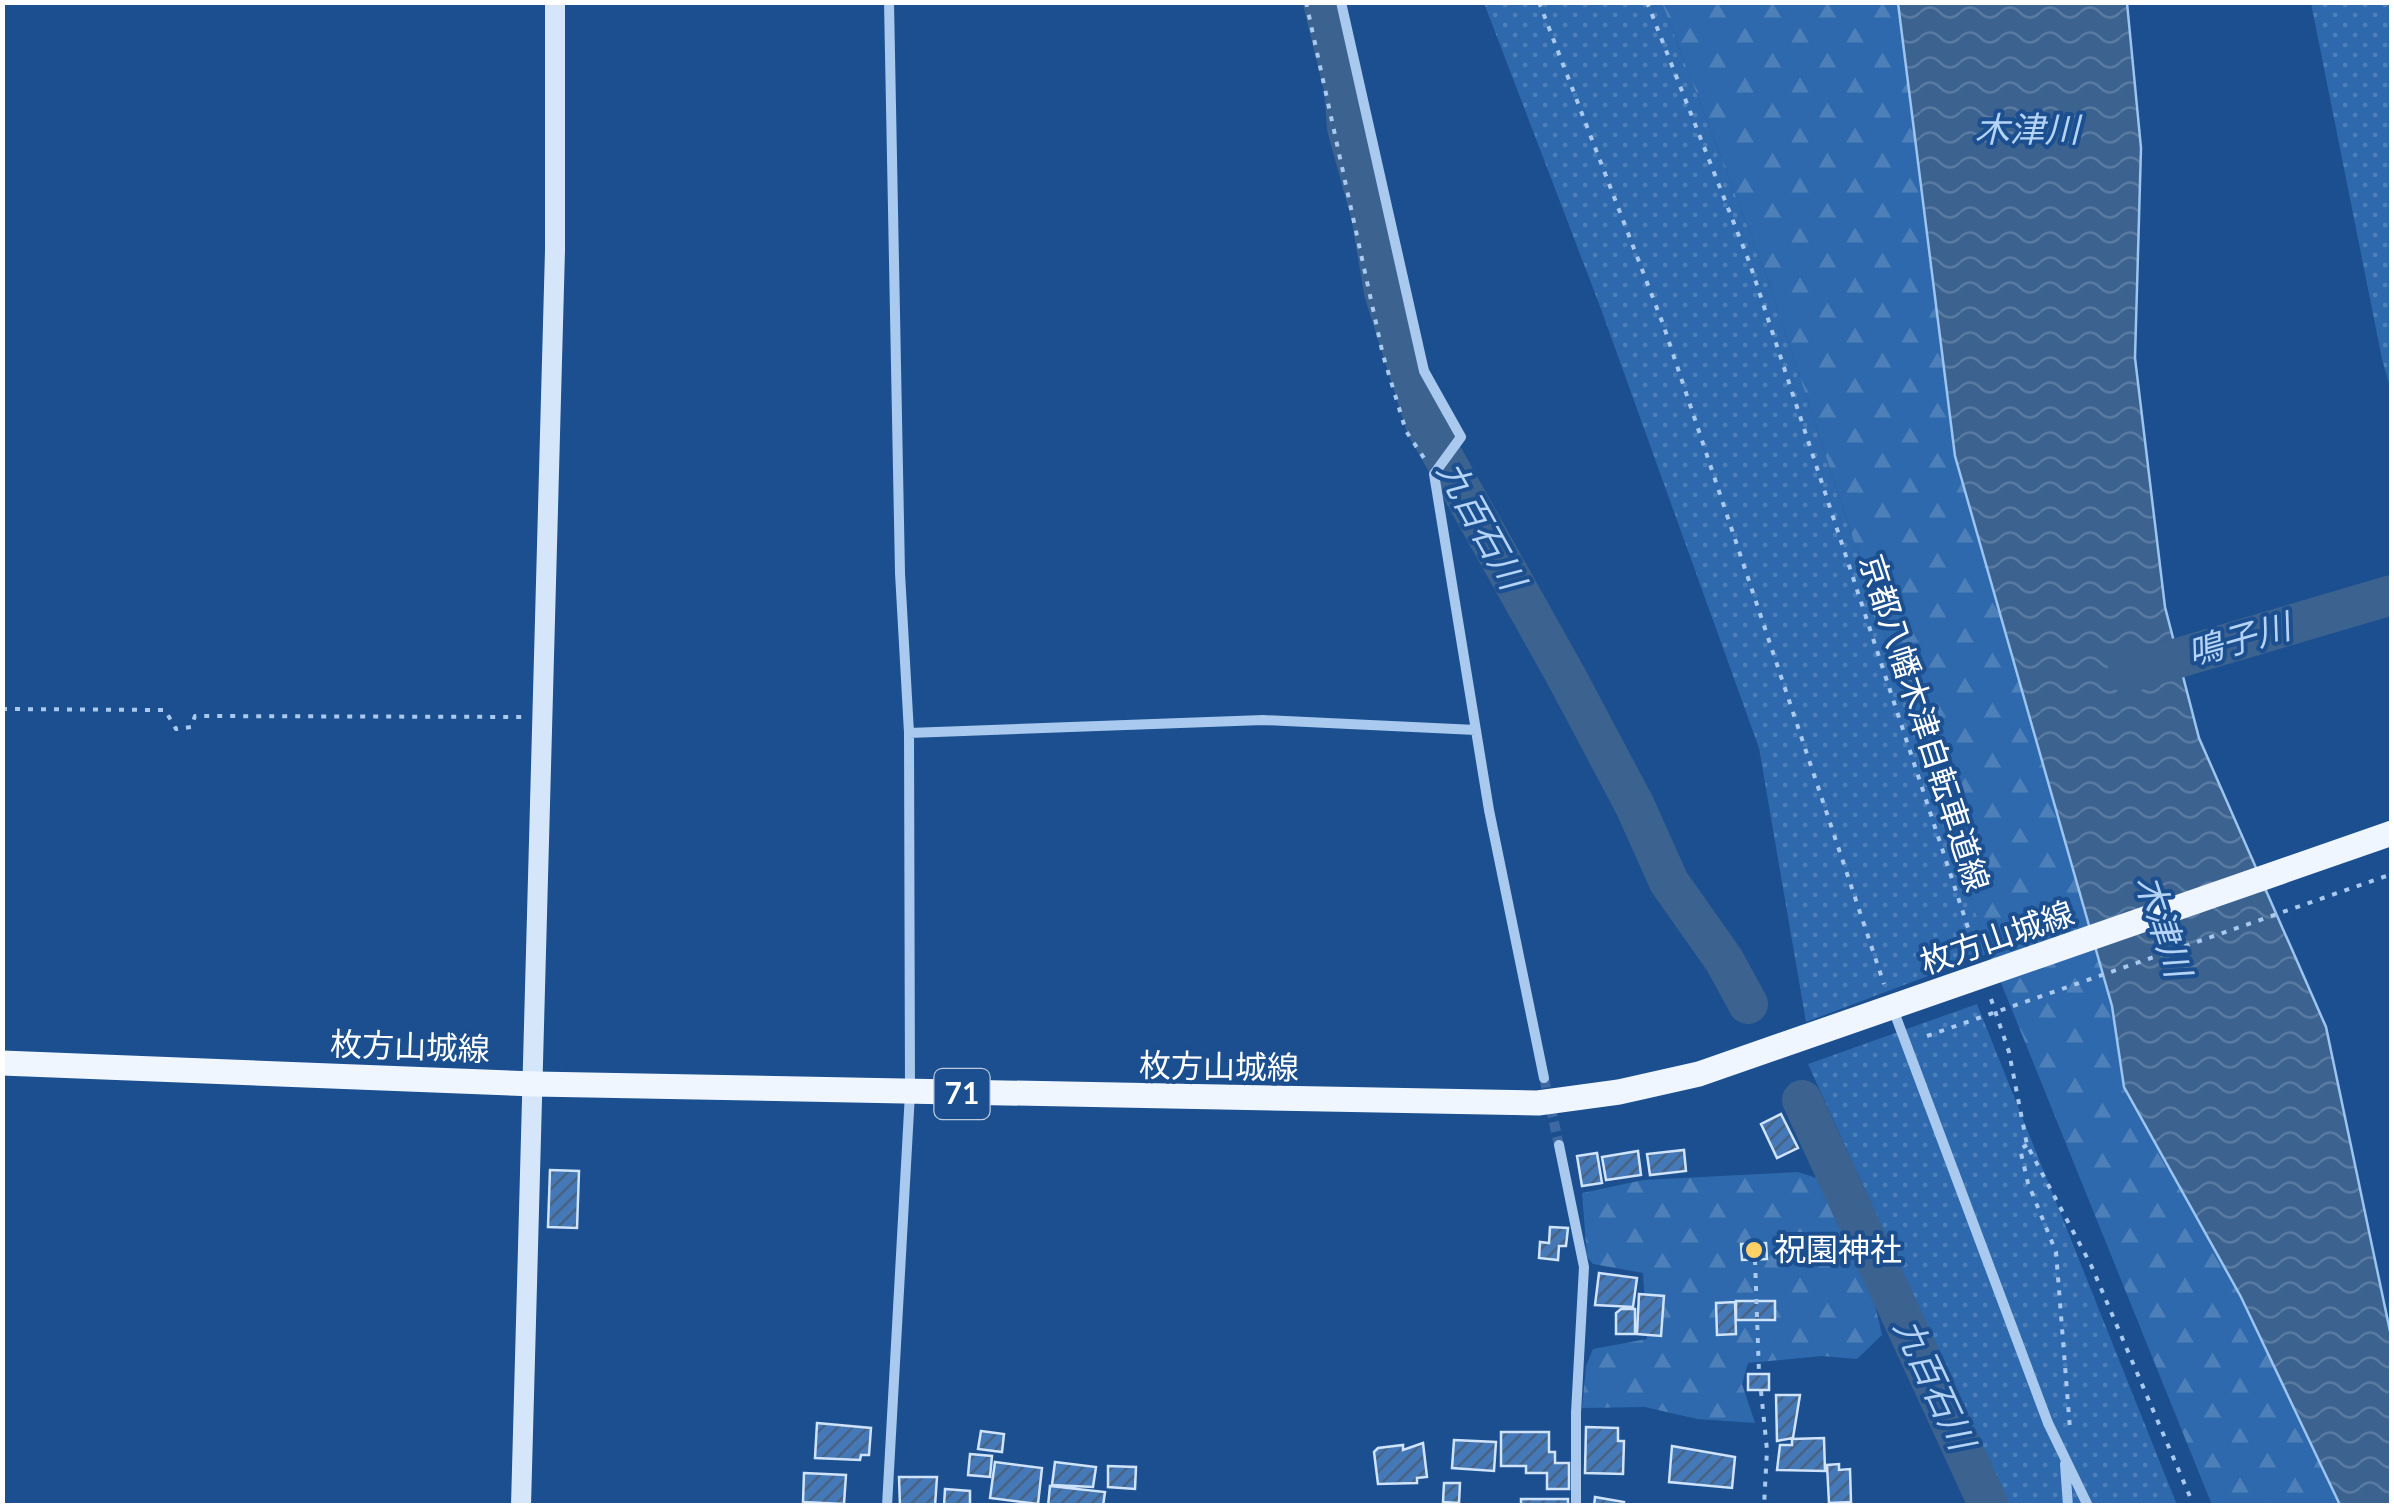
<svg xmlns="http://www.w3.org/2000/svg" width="2394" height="1508" font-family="Lato,'Noto Sans JP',sans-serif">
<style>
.grass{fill:url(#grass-dots)}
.forest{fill:url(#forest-firs)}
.water{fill:url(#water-waves);stroke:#9cc4f0;stroke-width:2.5}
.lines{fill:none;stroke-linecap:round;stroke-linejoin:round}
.river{stroke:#3c6290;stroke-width:40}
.building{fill:url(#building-hatch);stroke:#cfe3fa;stroke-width:2.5}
.street-tunnel{stroke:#3d69a0;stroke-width:10;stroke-dasharray:10 5;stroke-linecap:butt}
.path{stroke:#a9c9ee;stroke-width:4;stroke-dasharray:5 8;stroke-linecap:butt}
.street{stroke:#a9c9ee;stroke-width:10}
.secondary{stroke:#d6e6fa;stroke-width:20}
.primary{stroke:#f0f6ff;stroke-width:25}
.poi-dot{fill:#ffd166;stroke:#1b4f8f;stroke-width:4}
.labels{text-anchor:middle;stroke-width:8;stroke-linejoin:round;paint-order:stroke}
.shield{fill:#1b4f8f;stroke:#bbcadd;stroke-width:2.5}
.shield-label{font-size:30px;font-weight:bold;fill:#fff}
.street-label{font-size:32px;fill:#fff;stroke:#1b4f8f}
.poi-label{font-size:32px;fill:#fff;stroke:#1b4f8f;text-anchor:start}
.water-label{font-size:35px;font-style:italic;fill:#b5d3f5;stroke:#1b4f8f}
</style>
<defs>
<pattern id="grass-dots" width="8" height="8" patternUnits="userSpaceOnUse" patternTransform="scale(2.5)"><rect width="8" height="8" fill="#2e69ad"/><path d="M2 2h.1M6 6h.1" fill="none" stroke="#4d80b9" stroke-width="1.8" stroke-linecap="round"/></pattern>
<pattern id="forest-firs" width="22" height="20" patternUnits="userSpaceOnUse" patternTransform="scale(2.5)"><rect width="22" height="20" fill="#2e69ad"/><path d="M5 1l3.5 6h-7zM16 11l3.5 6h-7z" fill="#4d80b9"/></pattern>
<pattern id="water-waves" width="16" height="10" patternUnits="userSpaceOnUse" patternTransform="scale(2.5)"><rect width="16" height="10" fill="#3c6290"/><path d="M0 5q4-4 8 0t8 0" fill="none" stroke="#597aa1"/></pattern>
<pattern id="building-hatch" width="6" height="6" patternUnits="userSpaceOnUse" patternTransform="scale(2.5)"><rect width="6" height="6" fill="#4478b7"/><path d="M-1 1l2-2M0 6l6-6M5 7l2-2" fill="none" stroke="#486282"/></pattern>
</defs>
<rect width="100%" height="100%" fill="#1b4f8f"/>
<path class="grass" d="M1484 3H1662L1767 277 1989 953 1806 1022 1759 748 1601 309Z
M2311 3H2391V391L2382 359Z
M1977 1004 2177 1505H2008L1808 1064Z"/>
<path class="forest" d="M1662 3H1898L1955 456 2112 1006 2124 1087 2241 1297 2340 1505H2212L1989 953 1767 277Z
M1798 1172C1806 1175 1821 1178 1827 1184 1846 1202 1877 1307 1882 1335L1857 1359 1822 1356 1748 1363 1742 1384 1755 1423 1697 1419 1645 1407 1582 1408 1586 1366 1593 1349 1647 1339 1643 1273 1593 1264 1587 1257 1582 1193 1643 1180Z"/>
<path class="water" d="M1898 3H2127L2141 148 2135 358 2165 607 2199 738 2326 1027 2391 1336V1505H2340L2241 1297 2124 1087 2112 1006 1955 456Z"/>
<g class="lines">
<path class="river" d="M1323 2 1344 89 1347 128 1371 215 1384 292 1426 426 1566 676 1635 806 1669 882 1724 960 1748 1004
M2127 673 2392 595
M1802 1100 1989 1506"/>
</g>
<path class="building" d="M1781 1114 1798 1148 1777 1158 1761 1124Z
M1684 1150 1686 1171 1650 1175 1647 1154Z
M1638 1151 1641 1175 1606 1180 1602 1157Z
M1597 1153 1602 1183 1582 1186 1577 1156Z
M550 1170 579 1171 577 1228 548 1227Z
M1550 1227 1568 1228 1566 1246H1559L1558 1260 1539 1258 1540 1242 1549 1243Z
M1766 1243 1767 1259 1742 1260 1741 1244Z
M1599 1273 1637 1278 1633 1307 1595 1305Z
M1639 1294 1664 1296 1661 1336 1637 1334Z
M1736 1301H1775V1320H1736Z
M1735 1302 1736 1334 1717 1335 1716 1303Z
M1621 1309H1635V1334H1616V1313Z
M1748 1374H1769V1390H1748Z
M1776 1395H1800L1793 1438 1777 1441Z
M817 1423 871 1428 869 1455H861L860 1460 815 1458Z
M1586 1427 1618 1428V1441H1624L1623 1474 1585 1473Z
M981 1431 1004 1434 1002 1452 978 1449Z
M1501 1432H1549V1452H1555V1463H1569V1489H1547V1473H1526V1466H1501Z
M1824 1438 1825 1471 1777 1470 1780 1445H1792V1439Z
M1454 1440 1496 1442 1494 1471 1452 1468Z
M1423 1443 1427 1477 1417 1478V1483L1378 1484 1374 1452 1378 1448 1403 1445V1450Z
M1672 1446 1735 1457 1732 1488 1669 1482Z
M970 1454 992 1456 990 1477 968 1475Z
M995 1462 1042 1468 1038 1504 990 1498Z
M1055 1462 1096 1467 1093 1487 1052 1485Z
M1839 1464V1470L1850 1469 1851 1502 1829 1503 1827 1465Z
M1108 1466 1136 1467 1135 1489 1108 1487Z
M804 1473 846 1475 844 1504 803 1502Z
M899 1477H937L935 1506H900Z
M1444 1483H1460L1459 1503 1443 1502Z
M1050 1486 1105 1492 1103 1506H1048Z
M945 1489 970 1491V1506H944Z
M1595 1497 1624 1502V1506H1594Z
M1521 1499H1568V1506H1521Z"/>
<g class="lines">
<path class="street-tunnel" d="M1544 1078 1559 1145"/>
<path class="path" d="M1306 2 1383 355 1406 431 1426 461
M1539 2 1663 324 1884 984
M1647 2 1750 264 1976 952
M2 709 165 710 176 729 191 727 195 716 525 717
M1991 999 2009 1052 2027 1145 2091 1265 2194 1506
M1927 1036 2392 874
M2027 1145 2020 1149 2028 1183 2056 1252 2070 1429
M1755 1260 1759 1374
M1761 1391 1767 1450 1764 1506"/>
<path class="street" d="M1341 2 1424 371 1461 437 1434 474 1489 810 1544 1078
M909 733 1263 720 1476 730
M1893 1009 2048 1423 2088 1506
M1559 1145 1584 1267 1576 1413V1506
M2065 1464 2068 1506
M887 1506 910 1093 909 733 900 573 889 2"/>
<path class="secondary" d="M521 1506 555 250V2"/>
<path class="primary" d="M2 1063 535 1084 1538 1103 1619 1092 1699 1074 2392 833"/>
</g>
<circle class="poi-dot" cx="1754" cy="1250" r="10"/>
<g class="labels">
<rect class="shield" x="934.5" y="1069" width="55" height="50" rx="8"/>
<g class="shield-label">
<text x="962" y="1104">71</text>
</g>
<g class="street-label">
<text transform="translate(1924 723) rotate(72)" y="11">京都八幡木津自転車道線</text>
<text transform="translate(1997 938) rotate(-19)" y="11">枚方山城線</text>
<text transform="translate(410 1047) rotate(2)" y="11">枚方山城線</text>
<text transform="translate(1219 1067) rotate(1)" y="11">枚方山城線</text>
</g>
<g class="poi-label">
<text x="1774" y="1261">祝園神社</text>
</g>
<g class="water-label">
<text x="2027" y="142">木津川</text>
<text transform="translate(1481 525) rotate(61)" y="12">九百石川</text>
<text transform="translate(2239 640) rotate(-16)" y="12">鳴子川</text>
<text transform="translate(2163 926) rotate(72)" y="12">木津川</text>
<text transform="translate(1934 1384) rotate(65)" y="12">九百石川</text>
</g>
</g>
<rect width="2394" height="1508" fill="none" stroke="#ffffff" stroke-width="10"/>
</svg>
